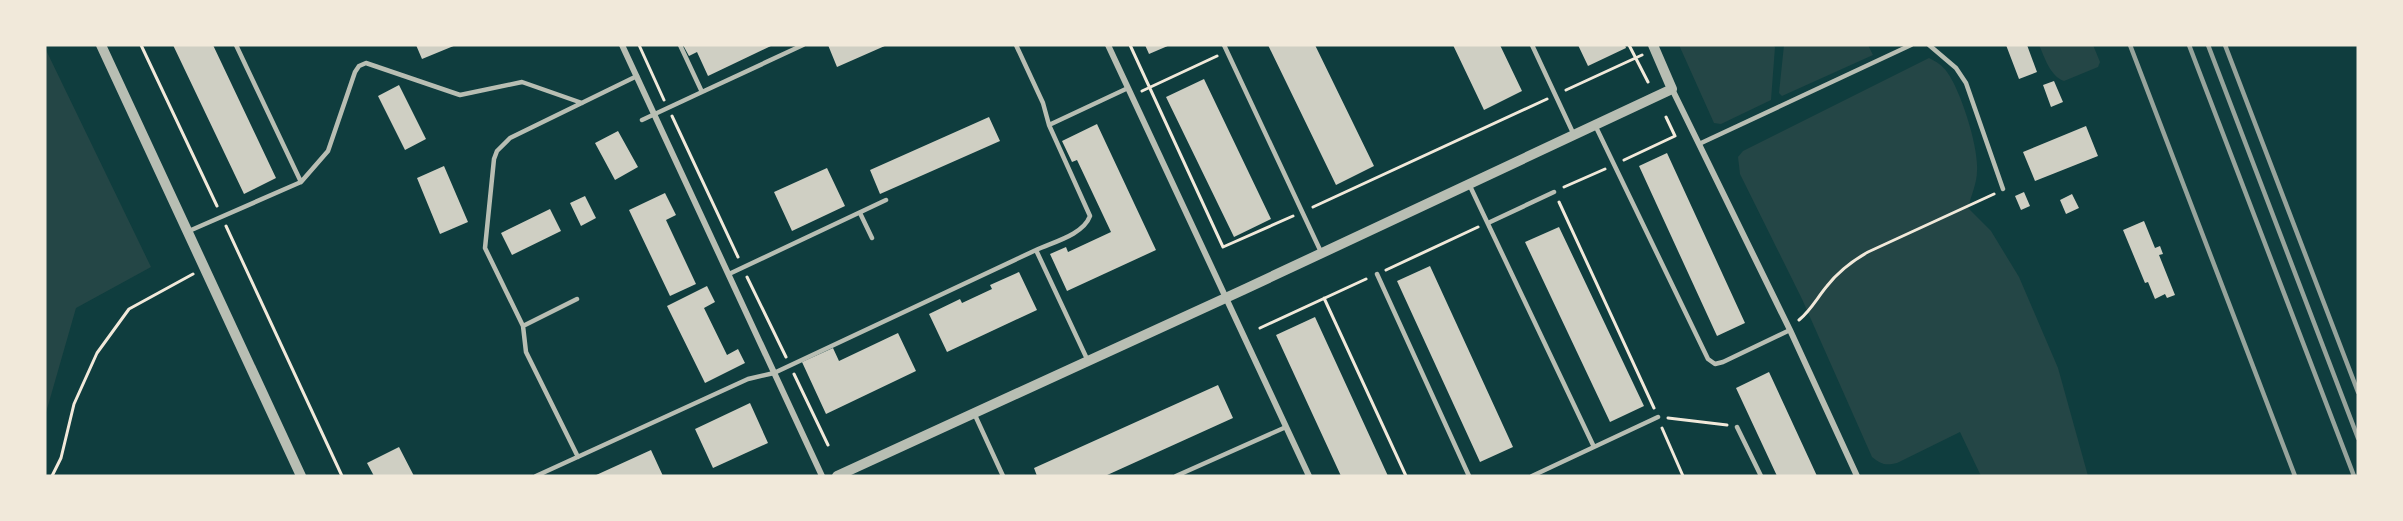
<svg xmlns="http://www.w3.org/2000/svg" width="2403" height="521" font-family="Raleway,sans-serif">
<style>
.green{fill:#244646}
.building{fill:#cfcfc3}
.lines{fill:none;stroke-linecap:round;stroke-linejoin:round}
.path{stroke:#f1e9da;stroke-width:3}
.service{stroke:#b8beb3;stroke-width:4.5}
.minor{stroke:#b8beb3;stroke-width:6}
.tertiary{stroke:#b8beb3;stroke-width:10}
.rail{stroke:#97a49c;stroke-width:4.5}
</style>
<rect width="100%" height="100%" fill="#0f3d3e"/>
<path class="green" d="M1679 45H1773L1775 47 1771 100 1721 124 1714 123Z
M1784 45H1868L1873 55 1782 96 1779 93Z
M2039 45H2093L2100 62 2098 67 2064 81C2050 76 2045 58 2039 45Z
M45 48 151 267 76 308 45 416Z
M1929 58C1937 62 1942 65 1947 72 1961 91 1979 148 1977 171 1977 183 1971 196 1968 208L1991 231 2019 277 2058 368 2088 476H1981L1960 432 1897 463C1885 466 1881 464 1872 457L1802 299 1740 174 1738 157 1743 151Z"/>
<path class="building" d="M173 45H213L276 178 244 194Z
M416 45H456L422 59Z
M683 45H773L708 76 697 52 689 56Z
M828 45H887L837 67Z
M1145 45H1170L1149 54Z
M1268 45H1315L1374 166 1336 185Z
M1453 45H1500L1522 91 1484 110Z
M1578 45H1625L1626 48 1588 66Z
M2006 45H2027L2037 72 2019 79Z
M1204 79 1271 219 1234 237 1166 97Z
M2054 81 2063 102 2051 107 2043 85Z
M399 85 426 139 405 150 378 96Z
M989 117 1000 141 880 194 870 170Z
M1097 124 1156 250 1067 291 1050 254 1066 247 1068 252 1111 232 1077 160 1072 162 1062 141Z
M2086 126 2098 156 2035 181 2023 152Z
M618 131 638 167 615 180 595 143Z
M1667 153 1745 323 1717 336 1639 166Z
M444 166 468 222 440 234 417 178Z
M827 168 845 206 792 231 774 192Z
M2024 192 2030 206 2021 210 2015 196Z
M665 193 676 215 666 220 696 284 670 296 629 210Z
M2072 194 2079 208 2066 214 2060 200Z
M585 196 596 218 581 226 570 203Z
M550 209 561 231 512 255 501 233Z
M2144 221 2155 248 2160 246 2163 254 2159 255 2175 295 2167 298 2165 294 2155 299 2148 282 2145 283 2123 230Z
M1559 227 1644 406 1610 422 1525 242Z
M1430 266 1513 447 1480 462 1397 281Z
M1019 272 1037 310 947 352 929 314 960 299 962 303 992 289 990 285Z
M707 286 715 302 704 308 727 355 738 349 745 363 705 383 667 306Z
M1315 317 1388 476H1341L1276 335Z
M898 333 916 371 826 414 802 362 833 348 839 361Z
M1769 372 1817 476H1777L1736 388Z
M1218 385 1233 418 1105 476H1037L1034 468Z
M750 403 768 443 713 468 695 429Z
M399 447 414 476H374L367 463Z
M651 450 663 476H594Z"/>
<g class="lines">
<path class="path" d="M141 45 217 206
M639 45 664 100
M1130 45 1223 247 1293 216
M1629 45 1648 82
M1566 90 1642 55
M1142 91 1217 56
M672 116 738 257
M1624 160 1675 136 1666 117
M1564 187 1605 169
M1559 202 1654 408
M1313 207 1547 99
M226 226 342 476
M1386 270 1478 227
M747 277 786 357
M1324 298 1406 476
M1799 320C1811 310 1817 298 1827 286 1838 272 1852 261 1868 252L1994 194
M1260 328 1366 279
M794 374 828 445
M1668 418 1727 425
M1662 428 1683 476
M52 476 61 458 74 404 97 353 129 309 193 274"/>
<path class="service" d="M680 45 702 92 803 45
M1016 45 1043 103 1049 125
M1224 45 1321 252
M1532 45 1574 135
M1929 45 1956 68 1966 83 2003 189
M642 120 702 92
M1595 125 1708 359 1715 364 1723 362 1790 330
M1699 144 1911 45
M301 182 328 151 355 72 359 66 366 63 460 95 522 82 582 103
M1469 184 1594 447
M860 213 872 238
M1488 223 1554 192
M189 231 301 182 236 45
M1036 250C1053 242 1083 235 1090 216L1049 125 1128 88
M729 274 886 200
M1377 274 1469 476
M577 299 523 326 485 248 494 159 497 151 510 138 637 76
M523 326 526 352 578 457
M974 413 1003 476
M1737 427 1761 476
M536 476 748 379 774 373 1036 250 1088 361
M1176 476 1286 427
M1532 476 1658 417"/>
<path class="minor" d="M622 45 822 476
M1108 45 1309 476
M1672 89 1790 330 1857 476"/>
<path class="tertiary" d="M101 45 301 476
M837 476 1243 290 1672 89 1653 45"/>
<path class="rail" d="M2130 45 2295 476
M2189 45 2354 476
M2208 45 2358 438
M2225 45 2358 392"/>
</g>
<rect width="2403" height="521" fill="none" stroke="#f1e9da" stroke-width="93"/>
</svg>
